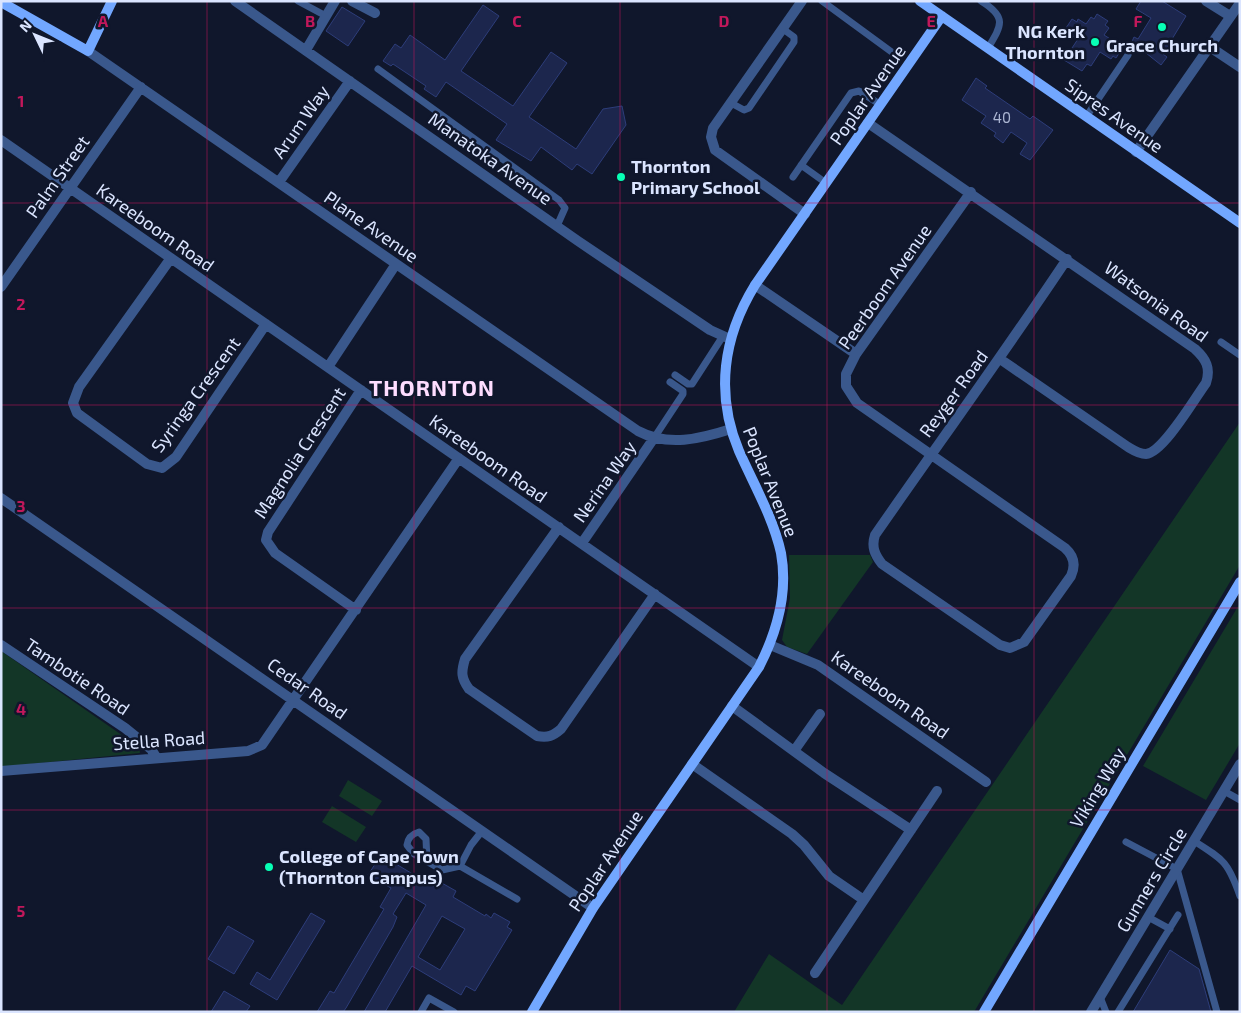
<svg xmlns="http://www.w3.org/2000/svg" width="1241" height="1013" font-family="'Exo 2',sans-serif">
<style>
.green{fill:#133627}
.building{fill:#1c264d;stroke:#2d3d7a;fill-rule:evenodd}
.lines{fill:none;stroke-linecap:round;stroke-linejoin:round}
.lane{stroke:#3a588c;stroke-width:7}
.street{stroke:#3a588c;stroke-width:10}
.secondary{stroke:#72a7ff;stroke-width:10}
.grid{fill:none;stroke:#c2185b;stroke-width:1;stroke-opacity:0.55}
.poi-dot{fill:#07ffb5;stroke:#10172c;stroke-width:2}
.labels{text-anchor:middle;stroke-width:5;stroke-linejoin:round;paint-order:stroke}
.number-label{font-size:15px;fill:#abb5d2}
.poi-label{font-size:18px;font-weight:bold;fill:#dbe5ff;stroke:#10172c;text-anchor:start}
.street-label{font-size:18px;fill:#dbe5ff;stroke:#10172c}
.district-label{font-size:22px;font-weight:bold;letter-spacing:1px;fill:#feddff;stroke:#10172c}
.grid-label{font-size:16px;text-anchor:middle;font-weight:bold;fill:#c2185b;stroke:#10172c;stroke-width:5;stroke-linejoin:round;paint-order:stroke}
</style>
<rect width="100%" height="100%" fill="#10172c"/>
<path class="green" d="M1240 422V565L974 1012H734L769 954 842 1005Z
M789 555H870L873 562 807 654 787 647 782 640 790 598Z
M1240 603V743L1206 800 1143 766Z
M1 651 139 747 140 753 1 767Z
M348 780 382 801 372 816 339 796Z
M332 806 366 827 356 842 322 822Z"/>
<path class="building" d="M1141 1H1162L1186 16 1163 54 1167 57 1161 65 1146 53 1130 46 1134 37 1138 39 1151 18 1136 9Z
M483 5 499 16 461 71 513 106 551 52 567 63 529 117 576 149 603 109 622 106 626 125 592 174 577 164 572 170 541 147 531 161 496 140 507 124 446 82 436 97 424 89 426 86 393 64 391 66 383 61 395 44 401 48 410 35 445 60Z
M342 7 365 21 348 46 326 31Z
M1097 14 1108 21 1105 25 1109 28 1104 35 1123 47 1116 58 1113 56 1111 59 1100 52 1091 66 1087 64 1082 71 1064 60 1078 39 1069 34 1071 31 1066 28 1072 19 1077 22 1078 19 1086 24 1091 17 1094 19Z
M976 78 987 86 985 88 1030 119 1033 116 1053 130 1030 160 1020 154 1027 143 1011 132 1003 143 994 136 996 133 981 123 986 116 962 100Z
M381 855 436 888 440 882 456 891 453 897 485 916 486 914 491 918 494 913 510 922 507 927 512 930 475 991 466 986 461 995 412 966 385 1012H364L426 905 406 893 393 914 397 917 393 927 346 1008 343 1012H317L330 991 334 993 384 909 380 907 391 888 368 875ZM442 916 465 929 440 970 418 957Z
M311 913 325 921 277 1000 250 984 257 972 270 980Z
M228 926 254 941 234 974 208 959Z
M1170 950 1199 969 1211 1012H1133Z
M224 991 250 1006 246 1012H211Z"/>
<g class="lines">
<path class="lane" d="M298 1 326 16
M822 1 893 53
M981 1C1007 17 1002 25 988 48
M378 69 559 200 565 208 557 226
M731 103 744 110 749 108 794 42V37L783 29
M1086 117 1128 55
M801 165 826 183
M793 177 851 93 859 91 881 105
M1221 342 1240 355
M675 375 688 384H692L723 336
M654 438 683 394V391L670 382
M1224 791 1240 800
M482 831 471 845 460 866 517 899
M1194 841C1224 860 1228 862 1240 896
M1126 842 1177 869 1217 1012
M427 861 426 839 419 832C412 834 408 837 407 845L414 854 442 870 460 866
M1148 917 1170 929
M1100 997 1106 1012
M421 1012 429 998 454 1012
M1118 1012 1178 915"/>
<path class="street" d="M235 1 578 241 710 330 730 339
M352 1 375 13
M802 1 713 128 711 137 715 150 805 214
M1206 1 1230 16
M1210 47 1240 67
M306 50 335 1
M88 51 638 431C668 447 700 439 731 429
M868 123 1195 349C1206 359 1211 368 1206 383 1195 398 1163 453 1146 454 1139 454 1133 450 1128 447L1000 359
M1 140 759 667
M1136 152 1240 3
M279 182 350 81
M971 192 856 354 846 374V386L857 403 1065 548C1074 556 1076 565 1071 576L1024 642 1010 648 1000 645 882 564C875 555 871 547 875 535 939 443 1005 352 1067 259
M171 258 79 387 73 403 77 413 147 464 162 468 176 457 266 324
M755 285 856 354
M1 287 141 87
M328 367 396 264
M1 498 593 908
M559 527 465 659C461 672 461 678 469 689L537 736C548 738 553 736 561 729L655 594
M582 543 654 438
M356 610 275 553 266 540 268 532 361 390
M1 645 125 728 151 749 156 757
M770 645 818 665 986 782
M732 706 824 773 911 830
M794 751 820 714
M692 764 792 834 804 845 829 876 864 900
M1 771 248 751 262 745 459 458
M815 973 937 791
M1091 1012 1240 764"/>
<path class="secondary" d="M920 1 1240 223
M1 2 88 51 112 1
M532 1012 593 908 759 667C777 632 788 592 781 553 773 517 754 485 739 451 715 394 723 337 755 285L942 16
M984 1012 1240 582"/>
</g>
<path class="grid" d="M207 1V1012M414 1V1012M620 1V1012M827 1V1012M1034 1V1012M1 203H1240M1 405H1240M1 608H1240M1 810H1240"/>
<g class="poi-dot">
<circle cx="1162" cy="27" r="5"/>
<circle cx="1095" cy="42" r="5"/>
<circle cx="621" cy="177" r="5"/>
<circle cx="269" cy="867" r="5"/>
</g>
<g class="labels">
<g class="number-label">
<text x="1002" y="123">40</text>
</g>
<g class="poi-label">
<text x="1085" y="38" text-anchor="end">NG Kerk<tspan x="1085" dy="21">Thornton</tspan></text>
<text x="1162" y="52" text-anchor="middle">Grace Church</text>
<text x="631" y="173">Thornton<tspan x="631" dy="21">Primary School</tspan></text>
<text x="279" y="863">College of Cape Town<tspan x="279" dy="21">(Thornton Campus)</tspan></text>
</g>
<g class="street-label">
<text transform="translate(868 95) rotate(-55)" y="6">Poplar Avenue</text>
<text transform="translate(1114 116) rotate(35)" y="6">Sipres Avenue</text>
<text transform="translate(301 122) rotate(-55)" y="6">Arum Way</text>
<text transform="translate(490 159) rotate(35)" y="6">Manatoka Avenue</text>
<text transform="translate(58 177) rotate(-55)" y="6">Palm Street</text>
<text transform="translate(371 227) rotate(35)" y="6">Plane Avenue</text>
<text transform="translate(155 228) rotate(35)" y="6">Kareeboom Road</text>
<text transform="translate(885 287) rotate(-55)" y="6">Peerboom Avenue</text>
<text transform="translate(1156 302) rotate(36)" y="6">Watsonia Road</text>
<text transform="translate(954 394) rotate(-54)" y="6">Reyger Road</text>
<text transform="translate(196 395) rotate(-54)" y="6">Syringa Crescent</text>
<text transform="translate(300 453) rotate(-57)" y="6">Magnolia Crescent</text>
<text transform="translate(488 459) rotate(35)" y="6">Kareeboom Road</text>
<text transform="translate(605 482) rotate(-55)" y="6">Nerina Way</text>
<text transform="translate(770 482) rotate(68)" y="6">Poplar Avenue</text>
<text transform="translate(77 677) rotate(34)" y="6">Tambotie Road</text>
<text transform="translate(307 689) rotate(35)" y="6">Cedar Road</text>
<text transform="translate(890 695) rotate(35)" y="6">Kareeboom Road</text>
<text transform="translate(159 741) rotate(-4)" y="6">Stella Road</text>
<text transform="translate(1098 788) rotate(-59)" y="6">Viking Way</text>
<text transform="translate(606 861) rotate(-56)" y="6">Poplar Avenue</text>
<text transform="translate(1152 880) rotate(-59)" y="6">Gunners Circle</text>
</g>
<g class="district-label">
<text x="432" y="396">THORNTON</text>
</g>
</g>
<g class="grid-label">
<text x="103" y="27">A</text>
<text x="310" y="27">B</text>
<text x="517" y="27">C</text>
<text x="724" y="27">D</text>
<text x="931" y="27">E</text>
<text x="1138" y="27">F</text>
<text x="21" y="107">1</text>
<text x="21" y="310">2</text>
<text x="21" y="512">3</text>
<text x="21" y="715">4</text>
<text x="21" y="917">5</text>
</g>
<rect width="1241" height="1013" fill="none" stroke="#dbe5ff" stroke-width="5"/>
<g transform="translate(35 35) rotate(313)" stroke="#10172c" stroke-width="4" paint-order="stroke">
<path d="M0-4L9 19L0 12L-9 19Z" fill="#dbe5ff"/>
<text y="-8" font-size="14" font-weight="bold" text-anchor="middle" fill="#dbe5ff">N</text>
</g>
</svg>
